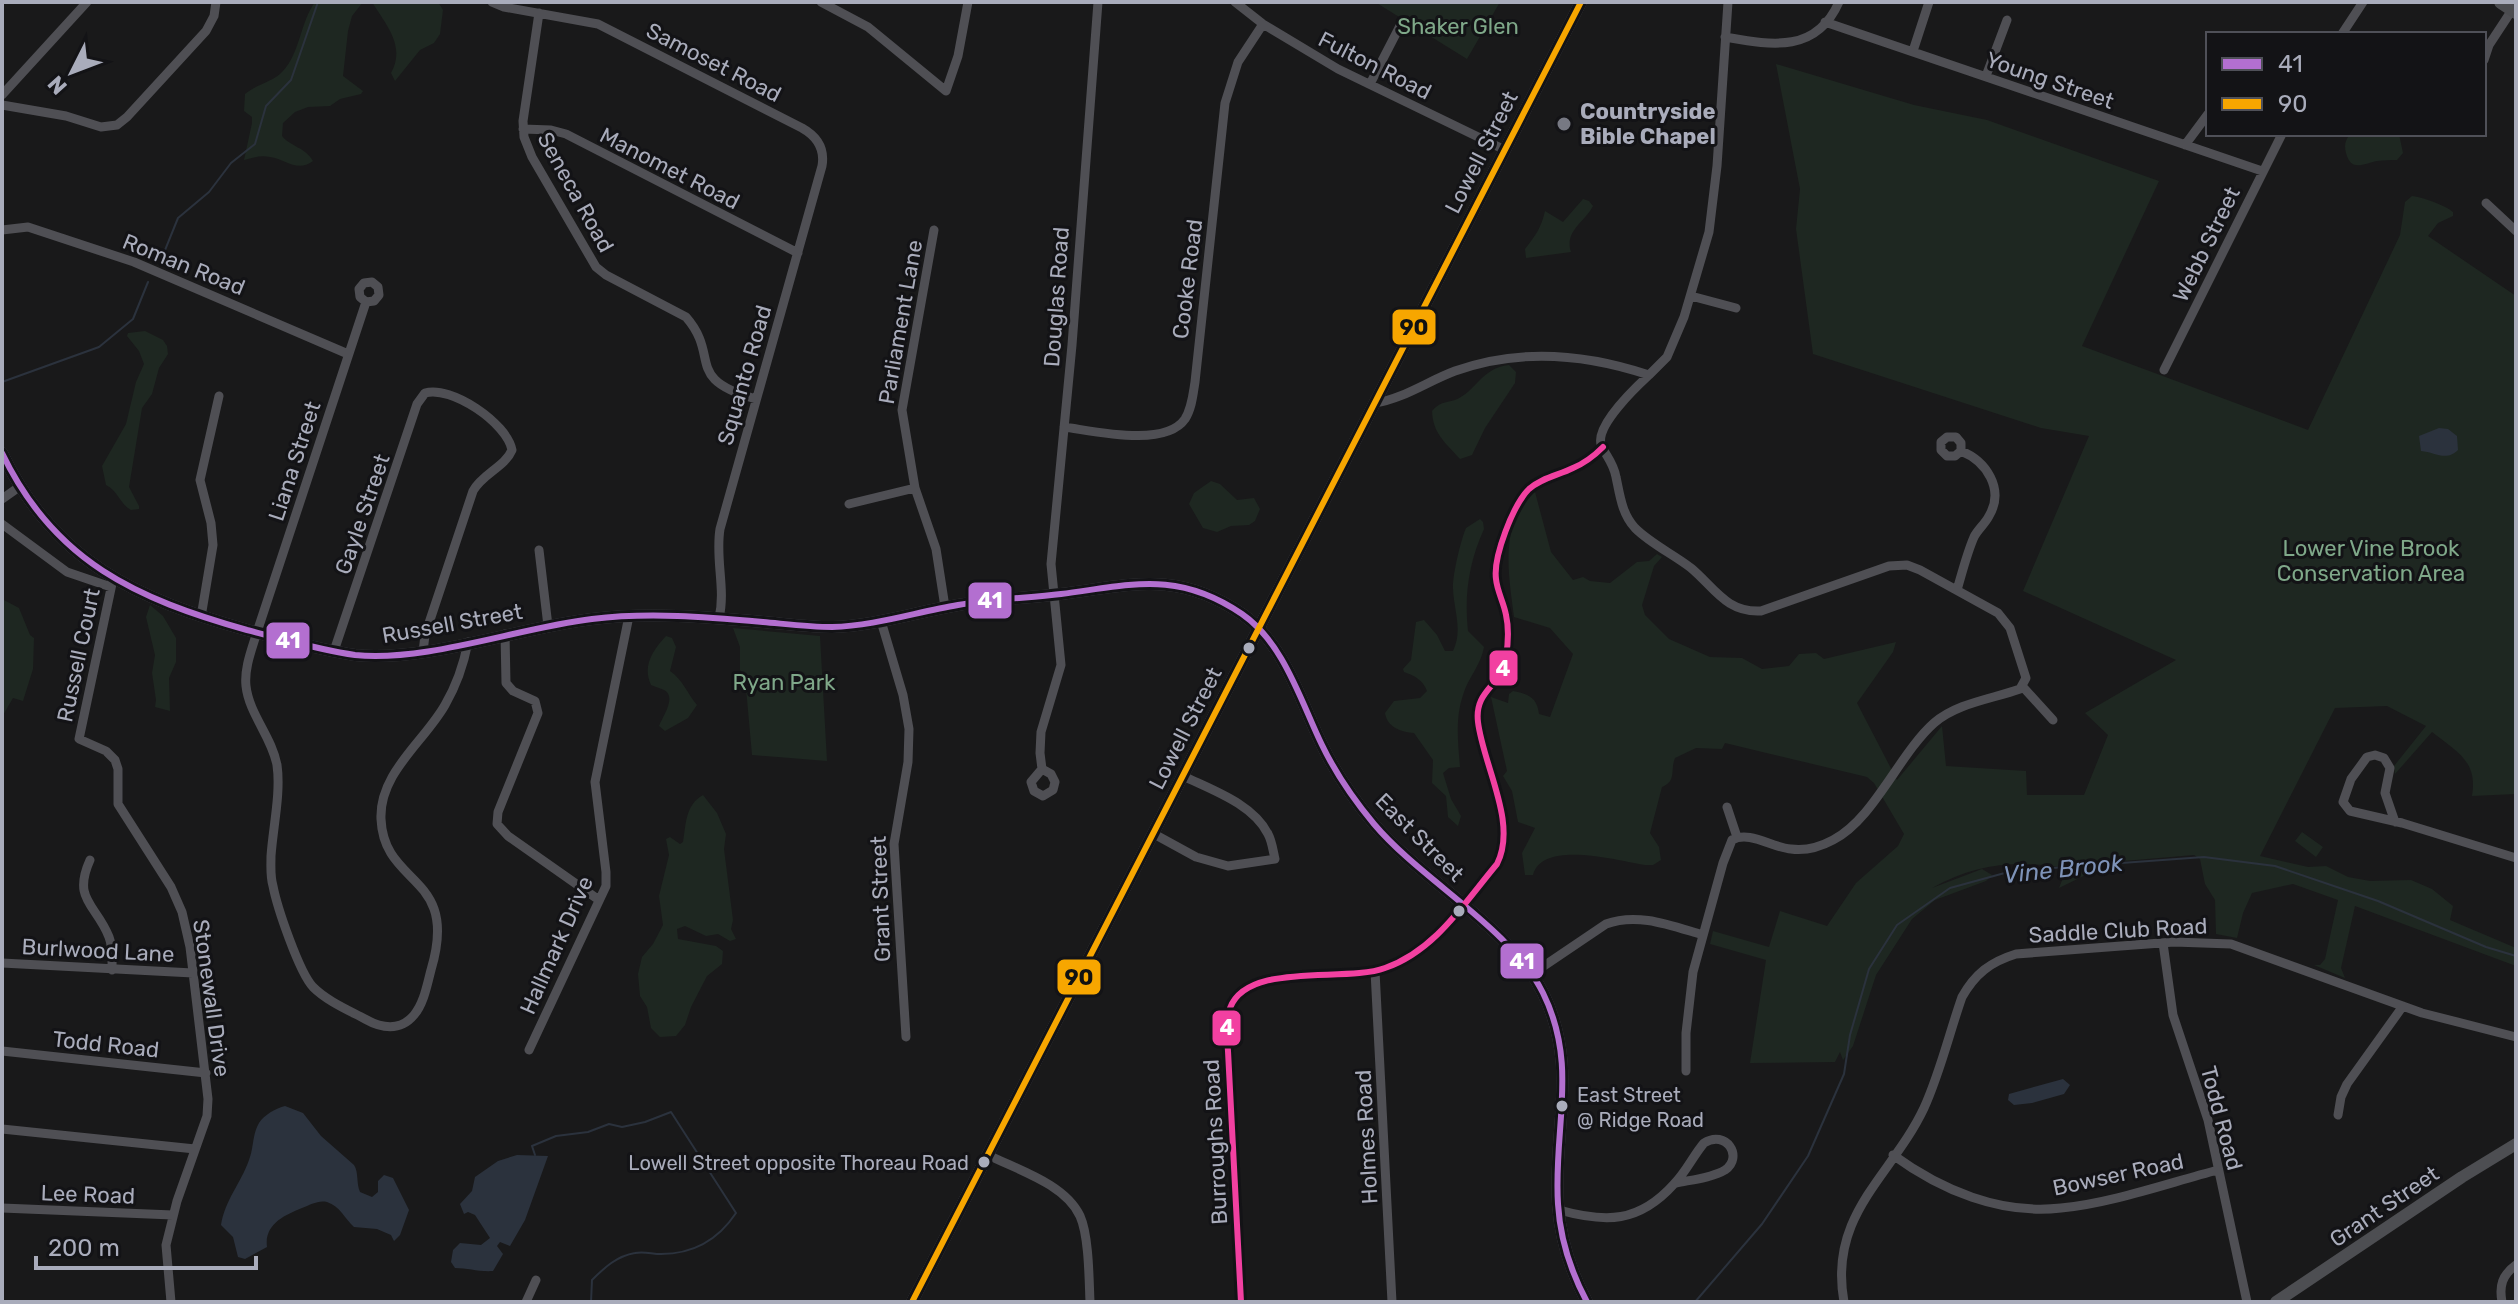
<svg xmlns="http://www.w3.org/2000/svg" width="2518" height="1304" font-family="Rubik,sans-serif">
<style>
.green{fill:#1e2721}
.water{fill:#2b323d}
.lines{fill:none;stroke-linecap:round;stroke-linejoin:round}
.stream{stroke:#2b323d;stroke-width:2}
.street{stroke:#4f4f54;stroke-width:9}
.secondary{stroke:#4d4e52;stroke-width:12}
.primary{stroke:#4b4c50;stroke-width:14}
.bus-1-casing{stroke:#131316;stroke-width:12}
.bus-2-casing{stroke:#131316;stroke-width:12}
.bus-3-casing{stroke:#131316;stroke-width:12}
.bus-1{stroke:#b36fd0;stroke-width:6}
.bus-2{stroke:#f7a600;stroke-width:6}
.bus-3{stroke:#f240a1;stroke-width:6}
.poi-dot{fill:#777983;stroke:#131316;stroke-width:3}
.bus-dot{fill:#a9acbb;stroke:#131316;stroke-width:3}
.labels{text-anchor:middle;stroke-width:6;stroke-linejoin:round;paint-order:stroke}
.bus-label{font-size:20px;fill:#a9acbb;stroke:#131316;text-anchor:start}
.park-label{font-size:22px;fill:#7fa889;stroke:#131316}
.street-label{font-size:22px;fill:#a9acbb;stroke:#131316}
.poi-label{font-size:22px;font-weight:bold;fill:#a9acbb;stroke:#131316;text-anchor:start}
.water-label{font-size:24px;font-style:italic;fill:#7e93b8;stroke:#131316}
.line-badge{stroke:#131316;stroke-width:3}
.badge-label{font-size:22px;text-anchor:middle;font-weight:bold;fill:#fff}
.pale-badge-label{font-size:22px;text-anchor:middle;font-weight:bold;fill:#111}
</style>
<rect width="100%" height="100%" fill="#19191a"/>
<path class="green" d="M315 2H363L352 16 348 31 343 76 363 91 361 94 340 99 330 106 308 107 295 112 283 123 282 136C291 147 305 147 313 161 297 173 286 159 270 157 260 155 252 158 244 160L252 123V117L244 111 245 94C257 84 273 82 283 71 300 53 300 23 315 2Z
M372 2H438L443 10 440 34 434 43 420 50 395 81 391 73C406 46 386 25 372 2Z
M1375 2H1500L1467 59Z
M1776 64 1914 105 1987 120 2159 181 2082 346 2308 430 2400 235 2405 202 2412 196C2422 197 2445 205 2453 212V216L2438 223 2428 236 2516 296V794L2472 796C2478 761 2457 752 2432 732L2395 774 2394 766 2426 726 2387 706 2335 708 2260 856 2308 867 2326 866 2348 877 2370 881 2411 880 2432 889 2453 906 2450 920 2516 948V966L2355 906 2341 968 2345 978 2314 965H2320L2325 959 2338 900 2293 884 2252 893 2243 913 2237 938 2216 934 2215 900 2205 884 2200 859 2194 855 2112 862 2059 888 2067 868C2017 860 1977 863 1932 888L1982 869 1992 875 1986 881 1935 900 1912 919 1876 975 1853 1046 1843 1060 1840 1052 1835 1062 1750 1063 1766 960 1710 944 1713 931 1769 947 1780 911 1827 926 1856 883 1898 846 1904 834 1874 783 1867 777 1725 743 1722 749 1696 748 1675 758C1670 770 1677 781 1662 787L1650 833 1659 847 1661 860 1653 865H1645C1620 861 1542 839 1533 875H1525L1522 853 1535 828 1518 822 1512 791 1503 776 1507 771 1491 697 1508 703 1509 694 1513 691C1528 694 1537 697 1539 714L1550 717 1573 654 1550 628 1514 617C1509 577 1498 522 1535 492L1551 552 1573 580 1583 577 1590 581 1610 583 1637 562 1649 561 1657 554 1662 557 1654 566 1642 605 1645 615 1669 639 1710 657 1742 658 1762 669 1789 666 1799 654 1816 653 1824 659 1896 642 1893 652 1857 703 1897 780 1942 726 1946 766 2026 771 2027 795H2084L2108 735 2085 713 2176 660 2023 591 2089 436 2041 428 1813 354 1796 229 1800 189Z
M2350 134H2399L2403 153 2397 160C2391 160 2384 160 2377 161 2363 164 2351 172 2346 153 2344 145 2345 141 2350 134Z
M1583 199 1589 201 1593 206C1585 222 1564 231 1571 252L1526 258 1525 249C1536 235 1541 228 1545 211L1563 222Z
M145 331 163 340 167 346 168 354 159 368 152 394 142 408 129 487 139 506V509L131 510C120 504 118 491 106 485L102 466 126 424 136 382 144 364 139 351 127 336 128 333Z
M1509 365 1516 372 1515 383 1485 428 1472 455 1460 459C1445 442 1433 434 1432 411 1440 402 1444 403 1455 400 1477 391 1481 368 1509 365Z
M1211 481 1220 484 1237 500 1254 498 1260 509 1255 521 1249 525 1231 526 1217 532 1203 528 1189 504 1194 493Z
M1480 519 1483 522 1484 529C1469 562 1464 595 1468 631L1484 647C1481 665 1468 678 1463 695 1455 718 1458 742 1460 767L1449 768 1443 773 1451 799 1461 816 1458 826 1448 817 1446 796 1432 783 1433 760 1414 733C1401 732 1387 727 1385 713L1394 701 1420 698 1427 691C1423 680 1415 676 1404 672L1403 669 1411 660 1416 622 1424 620 1437 635 1445 651H1453C1463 630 1454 611 1453 589 1452 577 1461 539 1466 528Z
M2 599 19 608 30 635 34 638 33 669 23 701 13 698 2 717Z
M150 605 163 616 176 638V662L169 678 170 711 155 707 156 700 152 673 155 655 146 617Z
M733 628 820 636 827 761 752 755 745 677 740 670V647Z
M666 636 672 638 676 647 670 671C683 680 687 693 697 705L688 718 665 731 659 726C663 716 677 697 664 690 660 688 655 687 651 685 642 666 653 650 666 636Z
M703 795 717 813 726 834 724 849 733 920 731 929 736 939 730 941 718 934 706 936 685 926 677 929 678 939 716 946 723 951 722 964 707 976 691 1007 685 1025 676 1036 660 1037 651 1028 647 1007 640 996 638 974 642 957 653 944 663 925 659 896 669 855 666 839 670 837 680 844 683 842C686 825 685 805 703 795Z
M2302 832 2323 847 2316 857 2295 841Z"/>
<path class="water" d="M2439 428 2448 429 2457 436 2458 450C2446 462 2435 452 2421 451L2419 436Z
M2063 1079 2070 1085 2064 1094 2032 1103 2014 1105 2008 1100 2009 1094Z
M285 1106 303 1113 321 1136 354 1165C359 1173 356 1183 360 1192L372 1197 378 1192V1181L384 1175 393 1178 409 1210 400 1235 394 1241 391 1235 377 1229 354 1227C345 1219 340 1206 327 1202 318 1200 310 1205 302 1208 285 1215 264 1224 267 1247L245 1259 238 1257 233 1237 221 1225C225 1200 241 1183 249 1160 254 1147 252 1135 259 1123 264 1115 276 1108 285 1106Z
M517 1155 548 1156 525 1220 510 1246 500 1242 497 1246 503 1254 493 1271C479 1272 468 1268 455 1268L451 1262 453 1250 460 1243 481 1245 490 1238 475 1215 468 1212 464 1214 460 1204 472 1191 475 1177 498 1161Z"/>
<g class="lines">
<path class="stream" d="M161 260 178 218 209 192 231 163 255 144 266 106 291 80 318 2
M2 382 99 347 133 319 148 282
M535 1155 532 1146 556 1136 588 1132 609 1124 622 1127 645 1122 671 1112 736 1213C718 1240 693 1254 661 1254 652 1254 644 1251 635 1253 617 1256 605 1267 592 1280L591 1302
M1695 1302 1762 1224 1808 1156 1844 1074 1850 1035 1869 969 1897 925 1950 888 2012 871 2204 857 2275 866 2378 901 2486 947 2516 956"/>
<path class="street" d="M492 2 504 7 598 24 802 128C818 137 825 149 822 166L720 529C715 559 726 589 719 618
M821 2 868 27 946 91 958 56 968 2
M1235 2 1263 24 1338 69 1505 150
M539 13 523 121 524 137 532 157 596 267 606 275 686 317C721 357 683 379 756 399
M1825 22 2262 171
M2342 34 2363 2
M1725 37C1771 45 1816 54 1839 2
M1913 51 1929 2
M2484 60 2489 45 2512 10
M1986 76 2007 20
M1370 84 1402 22
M2 95 87 2
M2 105 66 116 101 127 117 125 127 117 206 31 214 16 216 2
M523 129 551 130 566 134 798 253
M2185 145 2208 114
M2486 203 2516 231
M2 230 28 227 134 262 348 354
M934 230 902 410 915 488 936 549 945 607
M1691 296 1736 308
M366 302 360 297 359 289 364 283 372 282 378 287 379 295 374 301 366 302 257 632C252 649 244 668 246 686 249 714 272 737 277 765 281 793 273 827 271 856 271 866 270 876 273 886 277 907 299 972 313 987 327 1001 348 1010 365 1019 381 1028 400 1032 414 1015 424 1003 427 985 431 970 460 873 384 888 381 819 379 773 424 742 445 705 456 686 464 663 468 642
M2164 370 2282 134
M1649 375C1636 387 1596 425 1601 444 1604 454 1613 461 1616 477 1620 496 1622 514 1635 528 1651 544 1673 554 1691 568 1714 587 1726 613 1761 611L1889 566 1907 565 1920 570 1998 613 2010 628 2026 678 2020 689C1992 699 1957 703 1934 723 1899 754 1874 819 1833 840 1820 847 1806 851 1791 849 1773 848 1749 830 1732 840L1723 863 1693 972 1686 1033V1071
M1375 403C1403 399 1428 381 1455 371 1519 348 1586 354 1649 375L1667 357 1684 317 1709 232 1717 166 1728 2
M1064 427C1094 431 1165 448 1185 419 1192 408 1193 394 1195 382L1225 103 1238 62 1263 24
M2 499 19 487
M849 504 915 488
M2 524 67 572 111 587
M539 550 548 626
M113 579 79 739 106 751 115 760 118 769V804L171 887 182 912 190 947 208 1099 207 1116 177 1201 166 1245 171 1302
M1957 590C1962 573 1967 553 1974 537 1978 529 1985 524 1989 516 2005 489 1986 461 1961 451L1955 456H1947L1941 450V442L1947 437H1956L1961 443V451
M201 617 213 545 211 523 200 480 219 396
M881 621 903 695 909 729 908 762 894 844 906 1037
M505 634 506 683 513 691 535 701 538 713 498 812 497 824 508 836 599 900
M334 651 417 404 425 393C451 385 507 423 512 450 505 467 482 474 473 491L425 635 423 652
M2023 687 2053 720
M1042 769 1051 774 1055 782 1053 790 1043 796 1034 791 1031 782 1042 769 1040 753 1041 732 1061 665 1051 564 1072 345 1098 2
M1727 807 1737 837
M2395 822 2385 793 2390 768 2384 758 2375 755 2367 757 2351 779 2343 802 2350 811 2402 823 2516 858
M1154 834 1196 857 1228 866 1275 859C1273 851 1272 841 1268 834 1253 804 1212 790 1183 776
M90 860C72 900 96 904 109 937 113 947 112 959 112 970
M2163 943 2173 1015 2208 1120 2247 1302
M2 963 193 973
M1375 971 1392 1302
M1532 974 1606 924C1638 912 1672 926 1703 935
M529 1050 606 886V872L595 782 629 616
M2 1051 206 1073
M2338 1115 2341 1097 2347 1084 2403 1006
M2 1129 195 1149
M988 1155C1018 1170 1065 1184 1080 1216 1089 1236 1089 1279 1090 1302
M1893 1155C1941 1190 2000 1215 2061 1208 2112 1203 2168 1183 2218 1170
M2 1208 173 1215
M1559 1210C1606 1223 1639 1223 1674 1184 1686 1172 1693 1156 1704 1143 1726 1129 1744 1157 1725 1170 1712 1178 1690 1180 1676 1183
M526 1302 536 1280
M1241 1302 1228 1051C1227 1037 1225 1021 1230 1008 1248 961 1345 983 1385 968 1435 951 1465 902 1497 864 1518 823 1483 765 1478 722 1474 689 1503 686 1506 657 1508 644 1509 628 1506 615 1504 603 1497 591 1496 579 1493 557 1513 505 1529 489 1541 478 1559 475 1573 468 1585 463 1594 456 1603 447
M1844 1302C1828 1214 1892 1176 1924 1108 1940 1073 1949 1034 1962 997 1975 974 1990 962 2016 954L2174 942 2231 944 2422 1013 2516 1037
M2502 1302C2499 1286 2502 1275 2516 1265"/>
<path class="secondary" d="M2 453C54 562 137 599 247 630 283 639 319 650 355 655 428 662 517 628 592 619 649 612 706 617 763 622 786 624 809 627 832 627 874 626 916 612 958 605 992 599 1027 598 1061 594 1132 585 1177 570 1242 614 1284 643 1301 702 1322 745 1335 772 1354 800 1374 824 1422 881 1510 927 1543 993 1579 1066 1553 1129 1558 1204 1560 1238 1571 1272 1587 1302
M912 1302 1581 2
M2276 1302 2462 1177 2516 1144"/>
<path class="primary" d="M2501 2 2516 12"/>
<defs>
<path id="bus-1" d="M2 453C54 562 137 599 247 630 283 639 319 650 355 655 428 662 517 628 592 619 649 612 706 617 763 622 786 624 809 627 832 627 874 626 916 612 958 605 992 599 1027 598 1061 594 1132 585 1177 570 1242 614 1284 643 1301 702 1322 745 1335 772 1354 800 1374 824 1422 881 1510 927 1543 993 1579 1066 1553 1129 1558 1204 1560 1238 1571 1272 1587 1302"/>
<path id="bus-2" d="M912 1302 1581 2"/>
<path id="bus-3" d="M1241 1302 1228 1051C1227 1037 1225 1021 1230 1008 1248 961 1345 983 1385 968 1435 951 1465 902 1497 864 1518 823 1483 765 1478 722 1474 689 1503 686 1506 657 1508 644 1509 628 1506 615 1504 603 1497 591 1496 579 1493 557 1513 505 1529 489 1541 478 1559 475 1573 468 1585 463 1594 456 1603 447"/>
</defs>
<use href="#bus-1" class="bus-1-casing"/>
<use href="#bus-2" class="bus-2-casing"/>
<use href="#bus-3" class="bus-3-casing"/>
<use href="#bus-1" class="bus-1"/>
<use href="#bus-2" class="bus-2"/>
<use href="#bus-3" class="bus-3"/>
</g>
<circle class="poi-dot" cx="1564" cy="124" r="8"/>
<g class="bus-dot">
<circle cx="1249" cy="648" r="7"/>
<circle cx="1459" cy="911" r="7"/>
<circle cx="1562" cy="1106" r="7"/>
<circle cx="984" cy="1162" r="7"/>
</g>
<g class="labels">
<g class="bus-label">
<text x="1577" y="1102">East Street<tspan x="1577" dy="25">@ Ridge Road</tspan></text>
<text x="969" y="1170" text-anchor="end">Lowell Street opposite Thoreau Road</text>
</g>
<g class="park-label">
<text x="1458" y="34">Shaker Glen</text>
<text x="2371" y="556">Lower Vine Brook<tspan x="2371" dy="25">Conservation Area</tspan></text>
<text x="784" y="690">Ryan Park</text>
</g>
<g class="street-label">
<text transform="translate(714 62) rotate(27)" y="8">Samoset Road</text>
<text transform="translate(1375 65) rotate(27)" y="8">Fulton Road</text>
<text transform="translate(2050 80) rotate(19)" y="8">Young Street</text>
<text transform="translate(1481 152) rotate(-63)" y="8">Lowell Street</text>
<text transform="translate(670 168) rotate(27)" y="8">Manomet Road</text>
<text transform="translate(576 192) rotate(61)" y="8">Seneca Road</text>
<text transform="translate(2206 244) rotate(-64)" y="8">Webb Street</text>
<text transform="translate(184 264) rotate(22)" y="8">Roman Road</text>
<text transform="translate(1187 279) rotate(-83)" y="8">Cooke Road</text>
<text transform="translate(1056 297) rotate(-86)" y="8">Douglas Road</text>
<text transform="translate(900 322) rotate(-80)" y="8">Parliament Lane</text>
<text transform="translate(744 375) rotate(-74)" y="8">Squanto Road</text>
<text transform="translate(294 461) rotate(-72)" y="8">Liana Street</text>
<text transform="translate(362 514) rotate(-71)" y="8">Gayle Street</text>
<text transform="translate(452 623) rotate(-10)" y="8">Russell Street</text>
<text transform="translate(78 655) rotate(-78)" y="8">Russell Court</text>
<text transform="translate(1185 728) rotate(-63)" y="8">Lowell Street</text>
<text transform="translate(1420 837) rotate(45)" y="8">East Street</text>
<text transform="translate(880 899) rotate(-92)" y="8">Grant Street</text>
<text transform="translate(2118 930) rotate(-3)" y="8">Saddle Club Road</text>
<text transform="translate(556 945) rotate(-66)" y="8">Hallmark Drive</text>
<text transform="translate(98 950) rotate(3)" y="8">Burlwood Lane</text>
<text transform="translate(212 998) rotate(82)" y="8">Stonewall Drive</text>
<text transform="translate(106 1044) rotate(6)" y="8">Todd Road</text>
<text transform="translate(2222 1118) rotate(75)" y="8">Todd Road</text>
<text transform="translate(1366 1137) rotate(-93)" y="8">Holmes Road</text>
<text transform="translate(1215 1142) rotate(-93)" y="8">Burroughs Road</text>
<text transform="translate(2118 1174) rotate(-12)" y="8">Bowser Road</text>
<text transform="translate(88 1194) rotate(2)" y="8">Lee Road</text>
<text transform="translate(2384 1206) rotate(-34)" y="8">Grant Street</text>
</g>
<g class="poi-label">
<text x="1580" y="119">Countryside<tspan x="1580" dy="25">Bible Chapel</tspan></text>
</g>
<g class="water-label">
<text transform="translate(2063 869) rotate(-6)" y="8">Vine Brook</text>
</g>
</g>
<g class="line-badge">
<rect x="1391" y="308" width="46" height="38" rx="8" fill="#f7a600"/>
<rect x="967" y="581" width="46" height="39" rx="8" fill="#b36fd0"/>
<rect x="265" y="621" width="46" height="39" rx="8" fill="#b36fd0"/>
<rect x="1488" y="649" width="31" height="38" rx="8" fill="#f240a1"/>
<rect x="1499" y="942" width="46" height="38" rx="8" fill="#b36fd0"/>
<rect x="1056" y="958" width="46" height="38" rx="8" fill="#f7a600"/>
<rect x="1211" y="1009" width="31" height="38" rx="8" fill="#f240a1"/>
</g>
<g class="badge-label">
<text x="990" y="608">41</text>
<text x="288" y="648">41</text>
<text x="1503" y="676">4</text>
<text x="1522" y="969">41</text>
<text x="1227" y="1035">4</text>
</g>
<g class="pale-badge-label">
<text x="1414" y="335">90</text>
<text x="1079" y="985">90</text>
</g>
<rect width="2518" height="1304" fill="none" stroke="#a9acbb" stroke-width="8"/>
<rect x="2206" y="32" width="280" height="104" fill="#131316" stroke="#4f5058" stroke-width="2"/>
<rect x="2222" y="58" width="40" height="12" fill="#b36fd0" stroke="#4f5058" stroke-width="2"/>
<text x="2278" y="72" font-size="24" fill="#a9acbb">41</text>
<rect x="2222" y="98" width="40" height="12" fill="#f7a600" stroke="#4f5058" stroke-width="2"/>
<text x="2278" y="112" font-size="24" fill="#a9acbb">90</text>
<g transform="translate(72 72) rotate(228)" stroke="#131316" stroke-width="6" paint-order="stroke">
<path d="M0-6L14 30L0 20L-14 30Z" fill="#a9acbb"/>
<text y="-12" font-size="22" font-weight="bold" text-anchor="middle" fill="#a9acbb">N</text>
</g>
<path d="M36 1256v12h220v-12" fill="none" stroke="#a9acbb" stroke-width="4"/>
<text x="48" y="1256" font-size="24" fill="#a9acbb" stroke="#131316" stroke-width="6" paint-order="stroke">200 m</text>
</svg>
